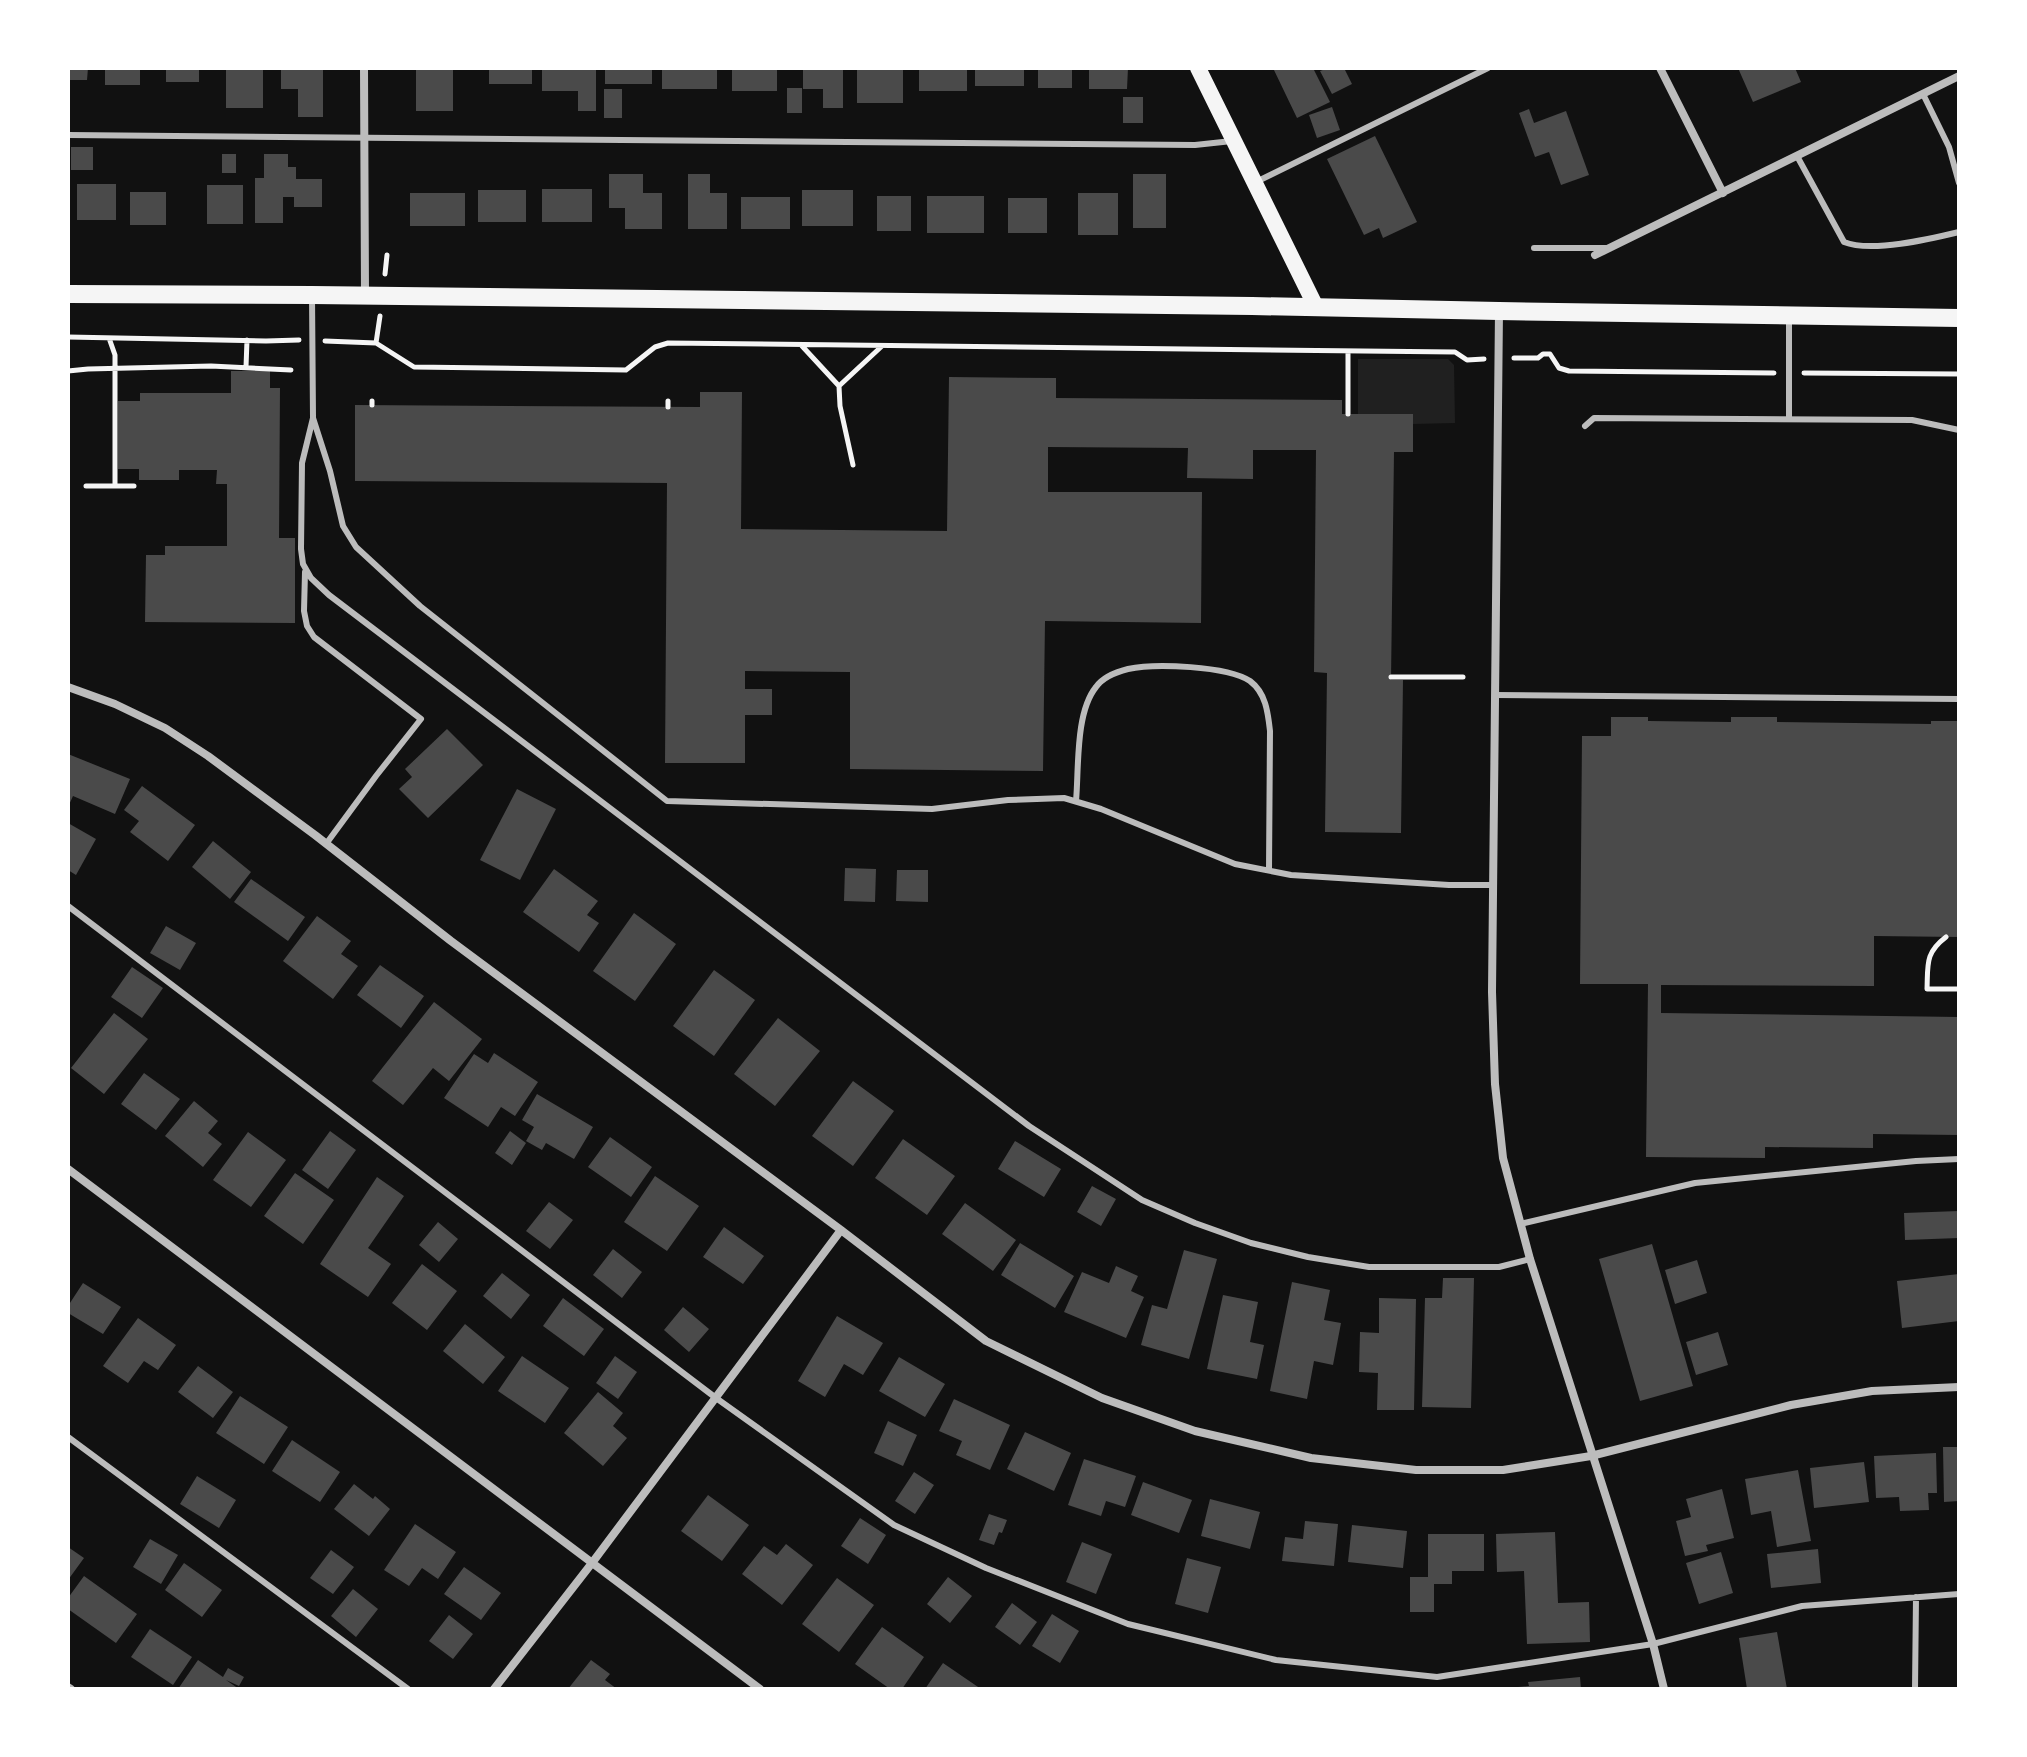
<svg xmlns="http://www.w3.org/2000/svg" width="2027" height="1757" font-family="'PT Sans Narrow',sans-serif">
<style>
.green{fill:#202020}
.building{fill:#4a4a4a}
.lines{fill:none;stroke-linecap:round;stroke-linejoin:round}
.path{stroke:#f5f5f5;stroke-width:5}
.service{stroke:#bcbcbc;stroke-width:6}
.minor{stroke:#bcbcbc;stroke-width:8}
.secondary{stroke:#f5f5f5;stroke-width:16}
.primary{stroke:#f5f5f5;stroke-width:18}
</style>
<rect width="100%" height="100%" fill="#111"/>
<path class="green" d="M1358 359H1448L1454 365 1455 423 1413 424V414H1358Z"/>
<path class="building" d="M68 68H88L87 80H68Z
M105 68H140V85H105Z
M166 68H199V82H166Z
M226 68H263V108H226Z
M281 68H323V117H298V89H281Z
M416 68H453V111H416Z
M489 68H532V84H489Z
M542 68H596V111H578V91H542Z
M605 68H652V84H605Z
M662 68H717V89H662Z
M732 68H777V91H732Z
M803 68H843V108H823V89H803Z
M857 68H903V103H857Z
M919 68H967V91H919Z
M975 68H1024V86H975Z
M1038 68H1072V88H1038Z
M1089 68H1128L1127 89H1089Z
M1273 68H1313L1330 102 1297 118Z
M1328 68H1344L1352 84 1332 94 1320 71Z
M1738 68H1795L1801 82 1753 102Z
M787 88H802V113H787Z
M604 89H622V118H604Z
M1123 97H1143V123H1123Z
M1332 107 1340 130 1317 138 1309 115Z
M1529 109 1534 123 1566 111 1589 175 1561 185 1549 152 1535 157 1519 113Z
M1375 136 1417 222 1383 238 1379 228 1364 235 1327 159Z
M71 147H93V170H71Z
M222 154H236V173H222Z
M264 154H288V167H296V179H322V207H294V197H283V223H255V178H264Z
M609 174H643V193H662V229H625V208H609Z
M688 174H710V193H727V229H688Z
M1133 174H1166V228H1133Z
M77 184H116V220H77Z
M207 185H243V224H207Z
M542 189H592V222H542Z
M478 190H526V222H478Z
M802 190H853V226H802Z
M130 192H166V225H130Z
M410 193H465V226H410Z
M1078 193H1118V235H1078Z
M877 196H911V231H877Z
M927 196H984V233H927Z
M741 197H790V229H741Z
M1008 198H1047V233H1008Z
M231 371H270V388H280L279 538H295V623L145 622 146 555H165V546H227V484H216L217 470H179V480H139V469H118V401H140V393H231Z
M949 377 1056 378V398L1342 400V414H1413V452H1394L1391 680H1403L1401 833 1325 832 1327 673 1314 672 1316 450H1253V479L1187 478 1188 448 1048 447V492H1202L1201 623 1045 621 1043 771 850 769V672L745 671V689H772V715H745V763H665L667 483 355 481V405L700 407V392H742L741 529 947 531Z
M1611 717H1648V721L1731 722V717H1777V722L1931 724V721H1959V937L1874 936V986L1661 985V1013L1959 1017V1135L1873 1134V1148L1765 1147V1158L1646 1157 1648 984H1580L1582 736H1611Z
M447 729 483 765 428 818 399 789 412 777 405 769Z
M68 754 130 779 115 814 73 796 68 807Z
M142 786 195 825 168 861 130 832 139 821 124 810Z
M517 789 556 809 520 880 480 860Z
M68 823 96 839 76 875 68 870Z
M213 841 251 872 230 899 192 867Z
M845 868 876 869 875 902 844 901Z
M554 869 598 901 587 915 599 923 579 952 523 912Z
M897 870H928V902L896 901Z
M251 879 305 917 288 941 234 902Z
M634 913 676 944 635 1001 593 971Z
M317 916 351 941 341 954 358 966 333 999 283 961Z
M166 926 196 943 180 970 150 953Z
M380 965 424 996 401 1028 357 995Z
M132 967 163 988 142 1018 111 997Z
M714 970 755 1000 714 1056 673 1026Z
M434 1002 482 1039 449 1081 433 1068 403 1105 372 1081Z
M114 1013 148 1039 104 1094 71 1068Z
M778 1018 820 1051 775 1106 734 1074Z
M494 1053 538 1082 515 1116 501 1107 488 1127 444 1098 474 1054 488 1063Z
M144 1073 180 1099 156 1130 121 1104Z
M853 1081 894 1111 853 1166 812 1136Z
M537 1094 593 1127 574 1159 546 1143 542 1150 526 1141 534 1127 522 1120Z
M194 1101 218 1121 208 1133 222 1144 203 1167 165 1136Z
M330 1131 356 1150 328 1189 302 1170Z
M510 1131 526 1143 512 1165 495 1153Z
M248 1132 286 1160 251 1207 213 1180Z
M610 1137 652 1167 631 1197 588 1167Z
M903 1139 955 1176 927 1215 875 1178Z
M1015 1141 1061 1169 1044 1197 998 1169Z
M295 1173 334 1200 303 1244 264 1216Z
M655 1176 699 1206 667 1251 624 1222Z
M377 1177 404 1196 368 1248 391 1264 368 1297 320 1264Z
M1092 1186 1116 1199 1101 1226 1077 1212Z
M549 1202 573 1220 550 1249 526 1231Z
M965 1203 1016 1240 993 1271 942 1234Z
M1959 1211V1238L1905 1240 1904 1213Z
M438 1222 458 1239 439 1262 419 1245Z
M724 1227 764 1256 743 1284 703 1257Z
M1020 1243 1074 1276 1055 1308 1001 1275Z
M1652 1244 1693 1386 1640 1401 1599 1259Z
M613 1249 642 1272 622 1298 593 1275Z
M1184 1250 1217 1259 1189 1359 1141 1345 1152 1305 1167 1309Z
M1697 1260 1707 1293 1675 1304 1665 1270Z
M422 1264 457 1291 427 1330 392 1303Z
M1116 1266 1138 1276 1131 1291 1144 1297 1126 1338 1064 1312 1082 1272 1109 1283Z
M502 1273 530 1295 511 1319 483 1296Z
M1959 1274V1321L1902 1328 1897 1281Z
M1443 1278H1474L1471 1408 1422 1407 1425 1298H1442Z
M1292 1282 1330 1290 1324 1320 1341 1323 1333 1365 1314 1361 1307 1399 1270 1391Z
M83 1283 121 1307 103 1334 68 1313V1306Z
M1223 1295 1258 1302 1250 1342 1264 1345 1257 1379 1207 1369Z
M563 1298 604 1329 584 1356 543 1326Z
M1379 1298 1416 1299 1414 1410H1377L1378 1373 1359 1372 1360 1332 1379 1333Z
M683 1307 709 1329 689 1352 664 1330Z
M837 1316 883 1343 863 1375 844 1364 825 1397 798 1381Z
M138 1318 176 1345 158 1370 144 1361 128 1383 103 1366Z
M465 1324 505 1357 483 1384 443 1351Z
M1718 1332 1728 1365 1696 1375 1686 1342Z
M522 1356 569 1388 545 1423 498 1391Z
M615 1356 637 1372 618 1399 596 1383Z
M899 1357 945 1384 925 1417 879 1391Z
M198 1366 233 1392 213 1418 178 1392Z
M598 1392 623 1413 613 1426 627 1438 603 1466 564 1433Z
M240 1396 288 1427 264 1464 216 1433Z
M954 1399 1010 1425 990 1470 956 1455 962 1441 939 1431Z
M888 1421 917 1435 903 1466 874 1453Z
M1025 1432 1071 1453 1054 1491 1007 1469Z
M292 1440 340 1472 320 1502 272 1471Z
M1943 1447H1959V1501L1944 1502Z
M1936 1453 1937 1493H1928L1929 1510 1900 1511 1899 1497 1876 1498 1874 1456Z
M1084 1459 1136 1476 1125 1507 1106 1501 1101 1516 1068 1505Z
M1864 1462 1869 1502 1814 1508 1810 1468Z
M1798 1470 1811 1541 1777 1547 1771 1511 1751 1515 1745 1479Z
M914 1472 934 1485 915 1514 895 1501Z
M197 1476 236 1500 219 1528 180 1504Z
M1143 1482 1192 1500 1179 1533 1131 1515Z
M354 1484 373 1499 375 1496 390 1509 369 1536 334 1509Z
M1722 1489 1734 1538 1706 1545 1708 1551 1685 1556 1676 1521 1691 1517 1686 1499Z
M708 1495 749 1525 722 1561 681 1531Z
M1210 1499 1260 1512 1250 1549 1201 1536Z
M989 1514 1007 1520 1002 1533 999 1532 994 1545 979 1540Z
M860 1518 886 1535 868 1564 841 1546Z
M1305 1521 1338 1524 1334 1566 1282 1561 1285 1537 1303 1539Z
M415 1524 456 1552 438 1579 422 1568 409 1586 384 1570Z
M1352 1525 1407 1531 1403 1568 1348 1562Z
M1555 1532 1558 1603 1589 1602 1590 1642 1527 1644 1524 1571 1497 1572 1496 1534Z
M1428 1534H1484V1571H1452V1584H1434V1612H1410V1577H1428Z
M150 1539 178 1555 161 1584 133 1567Z
M1082 1542 1112 1554 1096 1594 1066 1582Z
M786 1544 813 1565 782 1605 742 1574 764 1546 777 1555Z
M68 1547 84 1558 68 1580Z
M1818 1549 1821 1583 1771 1588 1767 1554Z
M331 1550 354 1567 333 1594 310 1578Z
M1721 1552 1733 1593 1699 1604 1686 1563Z
M1187 1558 1221 1567 1208 1613 1175 1604Z
M184 1563 222 1590 202 1617 165 1590Z
M464 1567 501 1593 481 1620 444 1594Z
M84 1576 137 1614 116 1643 68 1609V1598Z
M948 1577 972 1596 950 1623 927 1604Z
M837 1578 874 1605 839 1652 802 1624Z
M353 1589 378 1609 356 1637 331 1616Z
M1012 1603 1037 1622 1020 1645 995 1627Z
M1052 1614 1079 1631 1060 1663 1032 1646Z
M449 1615 473 1634 453 1659 429 1641Z
M882 1627 924 1657 902 1689H890L855 1664Z
M150 1629 192 1657 173 1685 131 1657Z
M1777 1632 1787 1689H1747L1739 1638Z
M198 1660 223 1677 228 1668 244 1677 239 1686 226 1680 239 1689H178Z
M591 1660 610 1674 605 1680 617 1689H568Z
M943 1663 981 1689H925Z
M1580 1677 1581 1689H1518V1687L1529 1686 1528 1682Z"/>
<g class="lines">
<path class="path" d="M385 274 387 255
M68 337 266 341 299 340
M109 338 115 355V486
M325 341 376 343 414 367 626 370 655 347 668 343 1455 352 1467 360 1484 359
M376 343 380 316
M802 346 839 386
M1348 351V414
M1514 358H1538L1543 354H1550L1559 368 1569 371 1774 373
M246 367 247 340
M68 371 88 369 211 366 291 370
M1804 373 1959 374
M372 401V405
M668 401V407
M853 465 840 406 839 386 882 346
M86 486H134
M1391 677H1463
M1946 937C1925 953 1928 964 1927 989H1959"/>
<path class="service" d="M1923 94 1949 147 1959 183
M68 135 1195 145 1232 141
M1797 156 1844 242C1871 253 1930 239 1959 232
M1258 181 1488 68
M1534 248H1607
M312 296 313 418 330 471 343 526 356 547 420 606 667 801 932 809 1008 800 1064 798 1101 809 1235 864 1291 875 1449 885H1492
M1789 319V419
M313 418 302 463 301 549 303 564 311 578 329 595 1029 1126 1142 1200 1195 1223 1251 1243 1308 1257 1369 1267H1499L1530 1259
M1585 426 1594 418 1912 420 1959 430
M305 572 304 611 307 626 314 637 421 719 376 776 326 844
M1495 695 1959 699
M1076 801C1079 769 1075 713 1096 687 1103 677 1116 672 1128 669 1155 663 1227 666 1250 681 1266 693 1268 713 1270 731L1269 870
M68 906 716 1398 894 1525 986 1568 1128 1624 1276 1660 1437 1677 1653 1644 1802 1606 1959 1594
M1520 1224 1695 1183 1916 1161 1959 1159
M68 1437 408 1689
M1915 1689 1916 1597"/>
<path class="minor" d="M364 68 365 295
M1660 68 1723 193
M1595 255 1959 76
M1499 311 1492 992 1495 1084 1503 1158 1530 1259 1653 1644 1664 1689
M68 687 115 704 165 728 208 756 315 835 451 941 841 1230 986 1341 1102 1398 1195 1431 1311 1458 1416 1470H1503L1591 1456 1791 1405 1872 1391 1959 1387
M68 1169 760 1689
M68 1687 71 1689
M494 1689 592 1563 841 1230"/>
<path class="secondary" d="M1198 68 1316 307"/>
<path class="primary" d="M68 294 312 295 1252 306 1499 311 1959 318"/>
</g>
<rect width="2027" height="1757" fill="none" stroke="#ffffff" stroke-width="140"/>
</svg>
